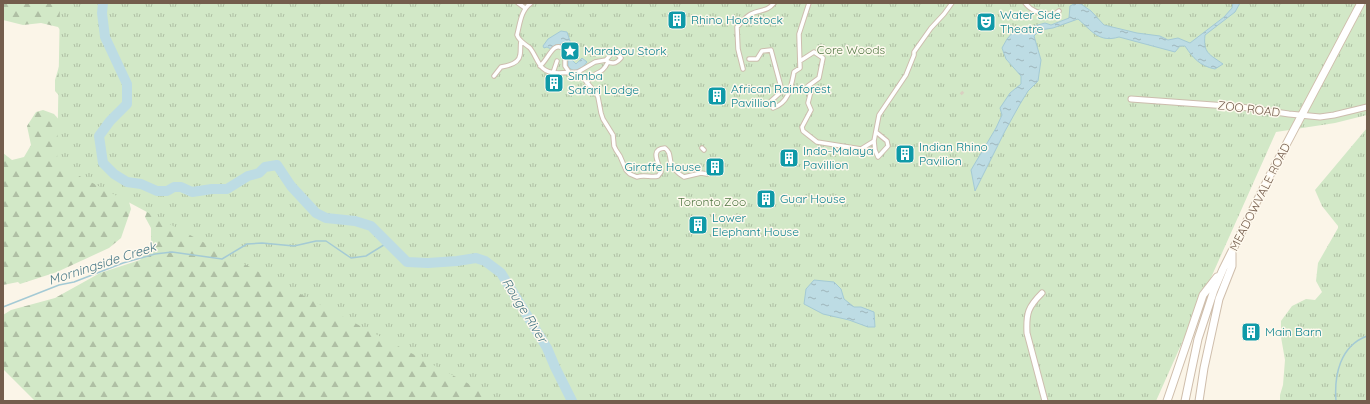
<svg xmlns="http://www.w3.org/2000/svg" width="1370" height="404" font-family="Quicksand,sans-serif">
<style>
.forest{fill:url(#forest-firs)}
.park{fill:url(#park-tufts)}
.water{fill:url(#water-ripples);stroke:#a4cad5}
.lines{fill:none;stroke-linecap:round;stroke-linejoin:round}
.stream{stroke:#a4cad5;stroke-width:1.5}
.river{stroke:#bddce4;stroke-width:10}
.pedestrian-tunnel{stroke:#d9cfc1;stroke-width:3.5;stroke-dasharray:3.5 2;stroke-linecap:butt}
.pedestrian-casing{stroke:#cdbdae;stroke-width:5.5}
.minor-casing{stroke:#cdbdae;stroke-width:7}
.secondary-casing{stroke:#cfbeac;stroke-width:9}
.pedestrian{stroke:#fff;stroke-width:3.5}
.minor{stroke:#fff;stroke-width:5}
.secondary{stroke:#fff;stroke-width:7}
.labels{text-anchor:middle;stroke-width:3;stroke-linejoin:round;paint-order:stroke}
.culture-label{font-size:12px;fill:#0d838f;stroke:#fef9ee;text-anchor:start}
.park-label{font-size:12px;fill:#527945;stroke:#fef9ee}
.street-label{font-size:12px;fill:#745d4d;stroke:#fef9ee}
.water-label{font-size:13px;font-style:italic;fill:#477886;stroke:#fef9ee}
</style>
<defs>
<pattern id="forest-firs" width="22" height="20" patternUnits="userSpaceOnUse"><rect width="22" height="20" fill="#d2e8c7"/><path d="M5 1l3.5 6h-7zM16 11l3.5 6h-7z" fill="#afbfa4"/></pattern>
<pattern id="park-tufts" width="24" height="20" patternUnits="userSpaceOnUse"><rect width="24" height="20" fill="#d2e8c7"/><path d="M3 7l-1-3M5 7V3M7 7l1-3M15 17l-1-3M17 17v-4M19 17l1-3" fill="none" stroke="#afbfa4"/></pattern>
<pattern id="water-ripples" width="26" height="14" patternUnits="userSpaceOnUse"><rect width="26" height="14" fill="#bddce4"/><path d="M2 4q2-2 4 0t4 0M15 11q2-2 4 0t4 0" fill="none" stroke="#9eb6bb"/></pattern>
</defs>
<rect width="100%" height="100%" fill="#fbf5e8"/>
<path class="forest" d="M3 3H103L70 108 55 91V80L65 46 63 34 58 27 41 23 23 25 3 20Z
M43 110 54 114 128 198 131 209 121 238 109 248 57 272 20 284 18 282 3 285V153L12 160 24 157 31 145 27 126 36 112Z
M148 208 508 401H35L3 369V315L11 310 55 298 100 273 140 260 151 245V228L145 217Z"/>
<path class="park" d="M60 3H1367V115L1335 123 1276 132 1156 401H501L57 164Z
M1367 128V401H1280V395L1283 385 1285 360 1281 337V321L1292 306 1306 299 1315 300 1322 292 1316 281 1318 263 1338 228V226L1322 206 1315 190Z"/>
<path class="water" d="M1076 3 1081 4 1091 11 1104 25 1137 33 1160 36 1168 40 1178 38 1190 43 1224 17 1232 8 1233 3H1240L1235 12 1205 35C1203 53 1209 54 1223 64L1215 69C1200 66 1193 58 1185 46H1180L1175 52 1119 37C1099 43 1092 31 1078 19L1053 28 1040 30 1034 36 1041 60 1038 81 1028 91 1020 104 1005 131 975 191 971 170 996 128 1002 115 1000 108 1010 93 1021 84V76L1006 59 1002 48 1007 39 1013 32 1045 23 1051 25 1069 18 1070 6Z
M561 31 567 32 573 50 572 60 576 64 582 58 587 62 583 67 574 71 568 67V53L564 47V43L559 45H555L551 49 547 47 544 48 543 46 548 39Z
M814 280 834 282 841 289 844 299 854 307H861L874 312 875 327H868L849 320 823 314 804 304 806 289Z"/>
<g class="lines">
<path class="stream" d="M3 307 59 285 74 282 123 263 155 254 172 252 222 259 247 244 262 243 294 246 316 241H326L351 258 366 256 387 243
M1336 401C1334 375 1340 346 1367 336"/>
<path class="river" d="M103 3 102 13 105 37 127 84V104L110 121 99 136 103 163 114 174 127 182 141 184 157 191H167L174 187H181L192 192 212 189H227L248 176 259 173 265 167 277 165 291 186 316 213 326 218 355 221 371 226 407 262 428 263 457 261 476 258 485 261 501 273 547 348 555 367 572 401"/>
<path class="pedestrian-tunnel" d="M961 92 963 94"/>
<defs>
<path id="pedestrian" d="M518 3 525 8
M531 3C521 10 520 23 517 35 519 41 525 44 530 48 534 53 536 59 540 65 548 77 565 72 578 72L596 93 598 97 601 113 603 119 613 135 614 146 616 150 620 156 626 170 630 174 637 177C644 174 651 178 658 176L661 172C659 163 649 149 665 148 671 153 669 156 671 163 673 169 679 174 684 177L701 173 707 174
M1025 3C1033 13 1043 15 1055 14L1059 11
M749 59H757L762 51 771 50 782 91 771 101 773 108C789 103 791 87 794 72L800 68 799 34 809 3
M606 60 612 53 615 52 621 58C617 63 614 64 608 62
M800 61 814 52 823 58 819 78 808 86 811 91 808 103 811 110 802 127 803 131 817 142 861 149 874 141
M540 66C549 59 553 39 565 50V66L569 72
M743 69 738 49 737 27C742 22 745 17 751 14 761 9 767 12 774 3
M578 72 595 62 606 60 608 62C601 77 593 70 587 83
M553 73 557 61
M494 76 501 67C508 66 519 63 520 55 521 50 520 46 521 41
M876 132 887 141 888 146 878 157 875 150 874 141 879 115 906 75 914 55V52L931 28 944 14 952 3
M702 148 704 150
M862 149 875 150"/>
<path id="minor" d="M1131 99 1241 107 1289 114 1320 117 1334 115 1367 107
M1042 293C1028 307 1026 313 1027 333L1045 401"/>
<path id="secondary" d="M1167 401 1203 295 1217 277
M1185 401 1198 339 1214 290 1223 269 1269 177 1361 3
M1199 401 1204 368 1219 299 1232 266V252"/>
</defs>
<use href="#pedestrian" class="pedestrian-casing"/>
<use href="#minor" class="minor-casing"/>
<use href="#secondary" class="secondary-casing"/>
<use href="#pedestrian" class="pedestrian"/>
<use href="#minor" class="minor"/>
<use href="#secondary" class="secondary"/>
</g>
<defs>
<symbol id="building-square" viewBox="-11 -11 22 22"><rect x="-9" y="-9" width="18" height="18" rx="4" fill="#0f9aa8" stroke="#fef9ee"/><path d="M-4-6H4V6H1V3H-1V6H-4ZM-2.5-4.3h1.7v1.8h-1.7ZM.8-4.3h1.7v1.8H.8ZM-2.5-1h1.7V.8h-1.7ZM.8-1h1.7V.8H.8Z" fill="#fff"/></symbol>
<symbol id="theatre-square" viewBox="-11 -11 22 22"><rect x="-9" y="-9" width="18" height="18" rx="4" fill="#0f9aa8" stroke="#fef9ee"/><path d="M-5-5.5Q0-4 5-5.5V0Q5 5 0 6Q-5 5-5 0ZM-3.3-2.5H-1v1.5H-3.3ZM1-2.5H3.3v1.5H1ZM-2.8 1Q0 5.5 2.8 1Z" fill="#fff"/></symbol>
<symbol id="sight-square" viewBox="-11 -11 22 22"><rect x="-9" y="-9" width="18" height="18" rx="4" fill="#0f9aa8" stroke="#fef9ee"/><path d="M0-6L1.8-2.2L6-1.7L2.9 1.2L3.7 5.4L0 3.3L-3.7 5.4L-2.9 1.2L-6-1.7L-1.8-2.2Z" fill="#fff"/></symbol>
</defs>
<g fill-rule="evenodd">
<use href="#building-square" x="666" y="9" width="22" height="22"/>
<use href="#theatre-square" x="975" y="11" width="22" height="22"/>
<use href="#sight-square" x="559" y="40" width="22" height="22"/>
<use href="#building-square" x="543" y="72" width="22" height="22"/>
<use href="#building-square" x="706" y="85" width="22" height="22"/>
<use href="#building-square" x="894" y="143" width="22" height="22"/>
<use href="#building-square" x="778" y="147" width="22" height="22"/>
<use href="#building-square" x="704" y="156" width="22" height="22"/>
<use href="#building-square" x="755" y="188" width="22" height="22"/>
<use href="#building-square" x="687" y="214" width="22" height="22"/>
<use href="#building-square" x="1240" y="321" width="22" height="22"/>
</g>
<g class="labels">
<g class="culture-label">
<text x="1000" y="19">Water Side<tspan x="1000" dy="14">Theatre</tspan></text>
<text x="691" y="24">Rhino Hoofstock</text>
<text x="584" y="55">Marabou Stork</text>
<text x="568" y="80">Simba<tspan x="568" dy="14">Safari Lodge</tspan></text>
<text x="731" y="93">African Rainforest<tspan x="731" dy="14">Pavillion</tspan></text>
<text x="919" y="151">Indian Rhino<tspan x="919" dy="14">Pavilion</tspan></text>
<text x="803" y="155">Indo-Malaya<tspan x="803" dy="14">Pavillion</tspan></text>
<text x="701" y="171" text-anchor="end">Giraffe House</text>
<text x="780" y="203">Guar House</text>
<text x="712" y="222">Lower<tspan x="712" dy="14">Elephant House</tspan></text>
<text x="1265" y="336">Main Barn</text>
</g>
<g class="park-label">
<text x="851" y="54">Core Woods</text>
<text x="712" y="206">Toronto Zoo</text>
</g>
<g class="street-label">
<text transform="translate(1249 109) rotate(7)" y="4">ZOO ROAD</text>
<text transform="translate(1260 197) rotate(-63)" y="4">MEADOWVALE ROAD</text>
</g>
<g class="water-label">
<text transform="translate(102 263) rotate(-18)" y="5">Morningside Creek</text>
<text transform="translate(525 310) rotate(58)" y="5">Rouge River</text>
</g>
</g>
<rect width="1370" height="404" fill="none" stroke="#745d4d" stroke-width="8"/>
</svg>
